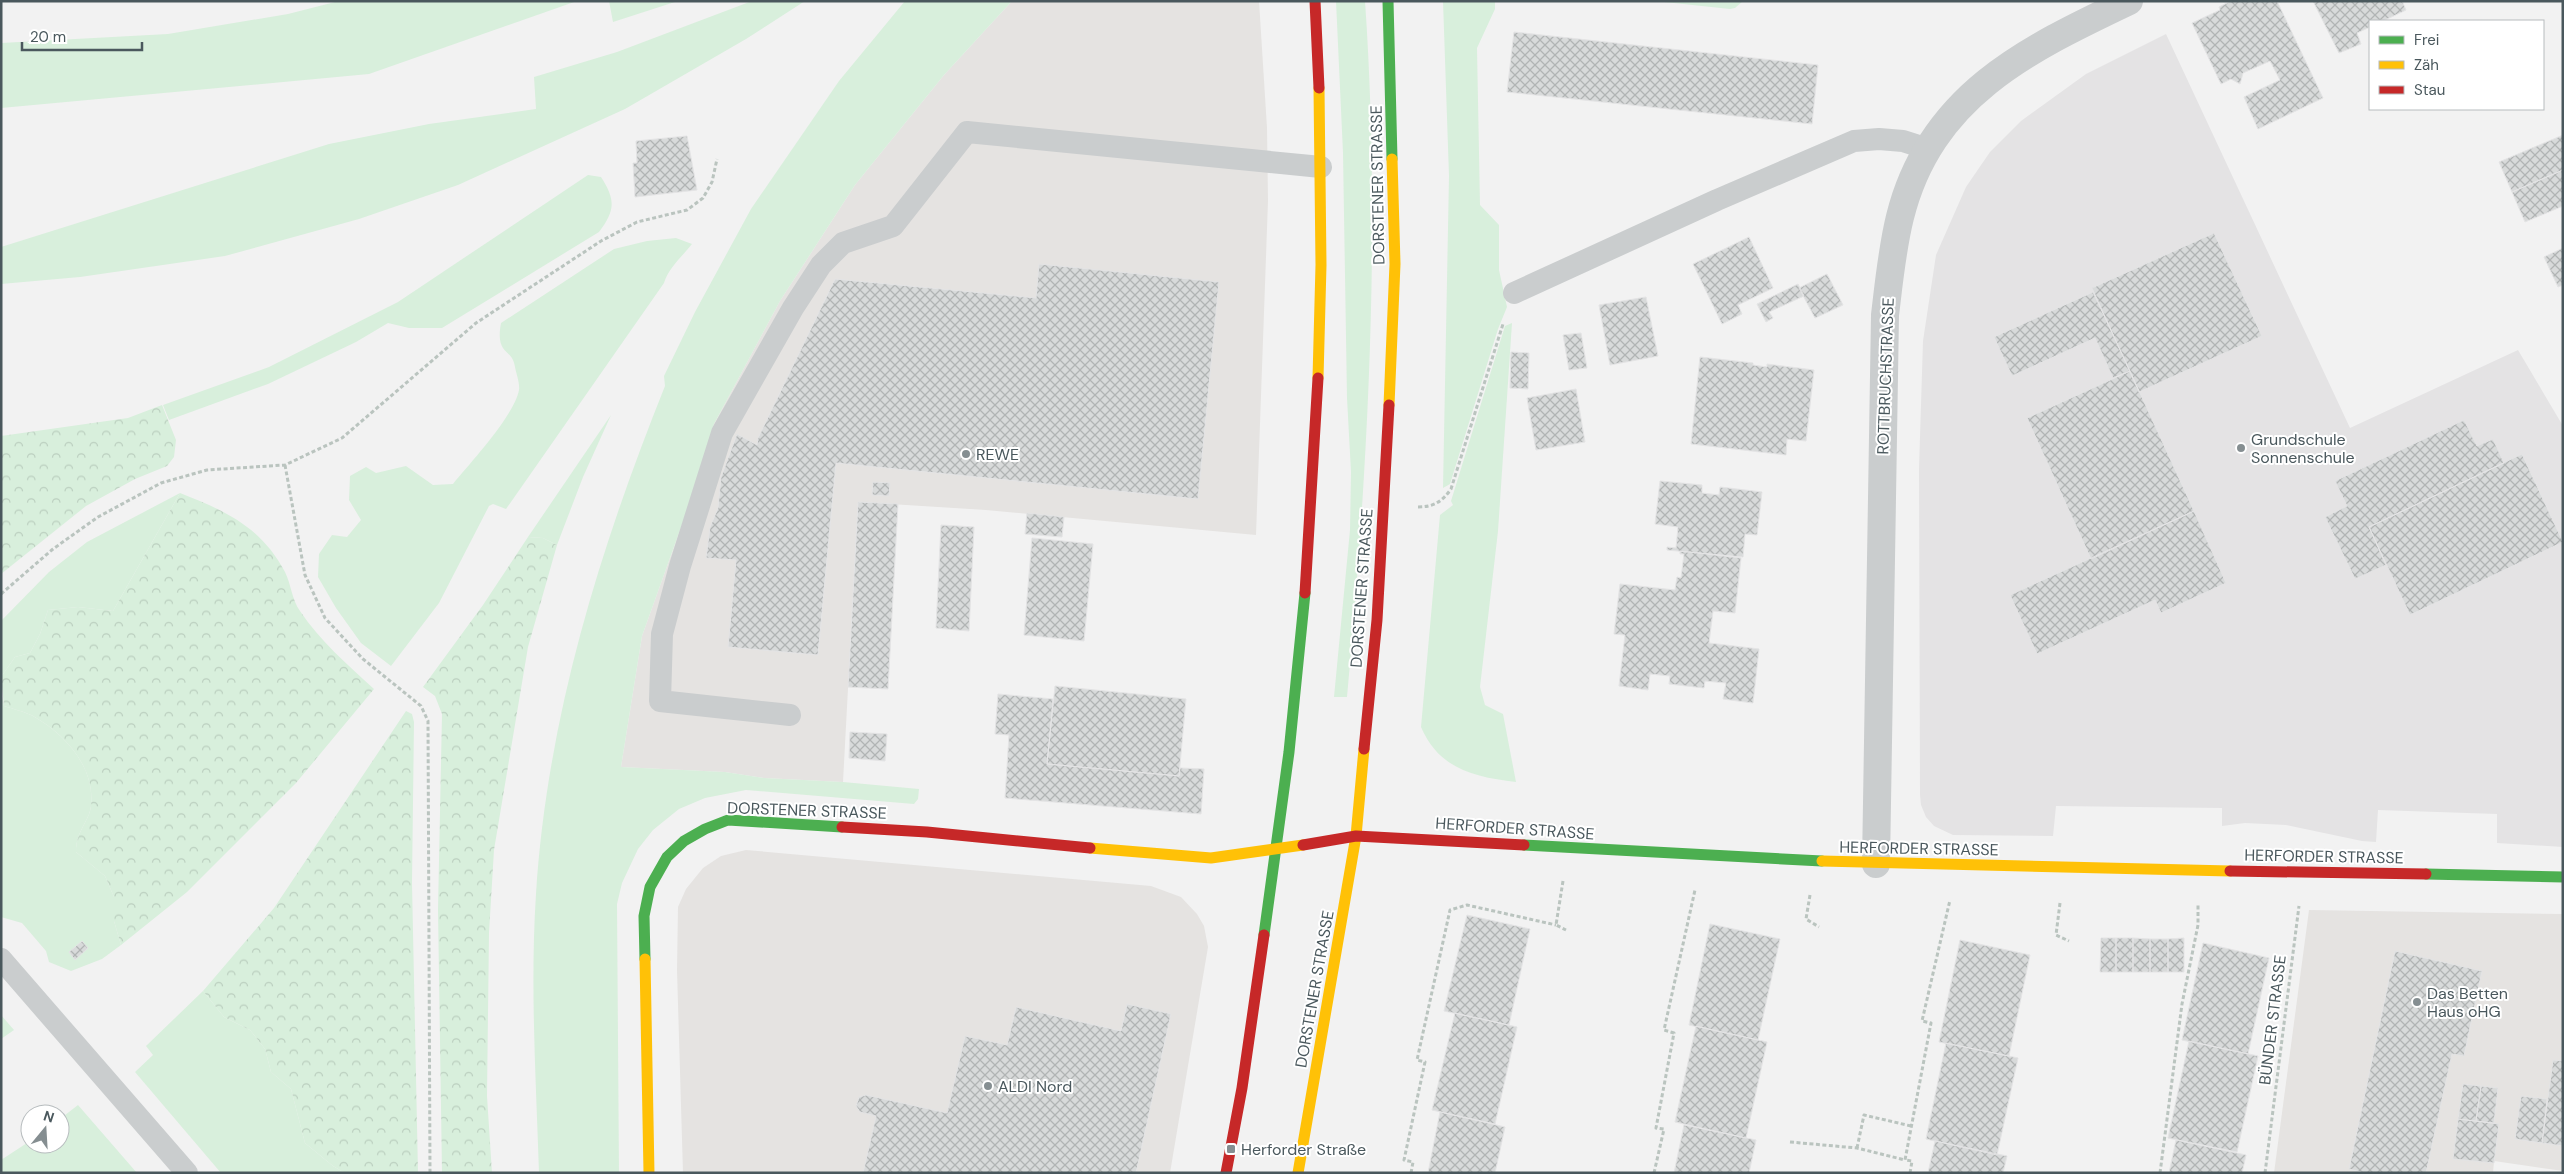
<svg xmlns="http://www.w3.org/2000/svg" width="2564" height="1174" font-family="'DM Sans',sans-serif">
<style>
.commercial{fill:#e5e3e1}
.education{fill:#e4e3e4}
.grass{fill:#d8efdc}
.forest{fill:url(#forest-crowns)}
.building{fill:url(#building-cross-hatch);stroke:#e4e4e5}
.lines{fill:none;stroke-linecap:round;stroke-linejoin:round}
.path{stroke:#bac4bf;stroke-width:3;stroke-dasharray:4 2.5;stroke-linecap:butt}
.lane{stroke:#cacdce;stroke-width:22}
.street{stroke:#cacdce;stroke-width:28}
.fast{stroke:#4caf50;stroke-width:11}
.slow{stroke:#ffc107;stroke-width:11}
.jam{stroke:#c62828;stroke-width:11}
.poi-dot{fill:#858e91;stroke:#fff;stroke-width:2}
.labels{text-anchor:middle;stroke-width:4;stroke-linejoin:round;paint-order:stroke}
.street-label{font-size:16px;fill:#4a585d;stroke:#fff}
.poi-label{font-size:16px;fill:#4a585d;stroke:#fff;text-anchor:start}
</style>
<defs>
<pattern id="forest-crowns" width="20" height="18" patternUnits="userSpaceOnUse" patternTransform="scale(1.25)"><rect width="20" height="18" fill="#d8efdc"/><path d="M2 6a3 3 0 1 1 6 0M12 15a3 3 0 1 1 6 0" fill="none" stroke="#bbcfbf"/></pattern>
<pattern id="building-cross-hatch" width="8" height="8" patternUnits="userSpaceOnUse" patternTransform="scale(1.25)"><rect width="8" height="8" fill="#d8dada"/><path d="M0 0l8 8M0 8l8-8" fill="none" stroke="#b1b4b4"/></pattern>
</defs>
<rect width="100%" height="100%" fill="#f2f2f2"/>
<path class="commercial" d="M1012 1H1259L1267 128 1268 201 1256 535 986 510 858 502 843 782 764 778 725 772 621 767 642 636 685 516 714 424 780 301 855 185 944 75Z
M746 850 1151 886 1181 897 1197 914 1204 926 1208 947 1170 1173H683L677 970 678 907 686 889 703 868 721 856Z
M2309 910 2563 914V1171L2494 1161 2493 1173H2274Z"/>
<path class="education" d="M2166 34 2350 428 2518 350 2563 426V847L2497 843V814L2378 810 2376 842 2362 841 2286 825 2245 823 2222 826V808L2056 806 2053 836 1953 835 1934 826 1926 817 1921 805 1920 795 1919 469 1923 341 1936 255 1966 187 1990 152 2021 121 2086 74Z"/>
<path class="grass" d="M339 1H577L369 74 1 108V43L168 34 288 14Z
M609 1H678L613 22Z
M752 1H805L746 39 625 109 458 185 359 219 225 256 80 277 1 284V247L329 144 429 124 536 109 534 77 617 52Z
M905 1H1012L944 75 855 185 780 301 714 424 685 516 642 636 621 767 725 772 764 778 843 782 919 789 918 799 914 804 746 790 705 798 679 809 653 830 638 849 622 883 617 904 619 1173H539C536 1080 530 986 536 894 547 718 600 548 665 386L664 376 695 312 751 209 839 81Z
M1336 1H1365C1381 231 1368 468 1347 697H1334L1350 530 1351 472 1347 398 1343 153Z
M1443 1H1495V9L1477 48 1480 205 1499 225V270L1507 307 1498 329 1450 484 1443 488 1449 176Z
M1655 1H1743L1735 8 1730 9Z
M588 175 601 177C616 200 615 211 599 232L442 328H409L388 323 356 342 268 384 169 420 163 405 269 367 398 302Z
M676 238 692 244C682 257 669 267 664 283L506 509 493 504 489 506 439 603 391 666 361 643 336 608 318 577 319 554 332 535 347 537 361 520 349 500 350 476 366 467 376 473 406 466 433 485 453 484C471 462 514 416 519 390 520 383 516 373 515 367 512 347 495 356 501 323L614 249 647 241Z
M1512 323 1498 531 1480 687 1485 705 1503 714 1516 782C1474 777 1439 769 1421 727L1440 515 1453 505 1451 501 1505 326Z
M611 415 583 477 557 545 543 538 528 537Z
M180 493 113 611 78 607 48 610 40 634 30 653 15 657 1 677V621L49 572 87 542Z
M1 692 4 706C14 709 25 712 33 716 65 734 95 767 91 805 90 821 76 830 76 852L105 876 114 897V921L121 945 102 959 71 971 49 962 46 951 22 923 1 917Z
M203 991 224 1017 250 1030 265 1049 271 1072 291 1089 305 1143 333 1166 345 1173H221L135 1072 153 1055 146 1046Z
M1 1015 14 1030 1 1039Z
M78 1105 137 1173H1V1160L30 1141V1144H60V1119Z"/>
<path class="forest" d="M162 405 176 440 174 457 167 466 135 479 86 506 1 574V436L128 418Z
M180 493C226 511 261 527 285 572 291 584 292 600 300 611 320 641 347 664 374 689L296 783 187 892 121 945 114 921V897L105 876 76 852C76 830 90 821 91 805 95 767 65 734 33 716 25 712 14 709 4 706L1 677 15 657 30 653 40 634 48 610 78 607 113 611Z
M528 537 543 538 557 545 528 647 494 850 489 933 487 1096 492 1173H442L438 910 442 714 435 696 423 687 483 605Z
M406 711 412 714 414 722 412 883 418 1173H345L333 1166 305 1143 291 1089 271 1072 265 1049 250 1030 224 1017 203 991 274 908Z"/>
<path class="building" d="M2231 1H2277L2323 98 2258 129 2244 97 2280 80 2270 61 2243 73 2240 84 2231 79 2221 84 2192 23 2220 10 2219 7Z
M2313 1H2402L2406 10 2383 21H2370V27L2357 33 2361 44 2339 53Z
M1514 32 1818 65 1812 124 1507 92Z
M2563 135V170L2512 192 2499 162Z
M687 136 697 190 635 197 633 163H637L636 141Z
M2563 170V206L2525 222 2512 192Z
M2214 233 2262 336 2139 392 2092 288Z
M1749 237 1773 288 1738 305 1742 314 1722 324 1693 264Z
M2563 248V285L2558 287 2544 257Z
M1039 264 1219 282 1198 499 836 463 818 655 728 647 736 560 706 558 710 527 718 508 721 477 737 434 757 445 758 438 835 279 1036 298Z
M1827 274 1843 305 1815 318 1799 288Z
M1798 284 1804 296 1769 312 1773 318 1766 322 1757 304Z
M2093 292 2130 371 2113 378 2095 338 2012 376 1994 337Z
M1646 297 1658 356 1610 365 1599 305Z
M1581 333 1587 368 1569 370 1563 335Z
M1511 352 1529 353 1528 389 1510 388Z
M1700 357 1753 363V365L1767 367V364L1814 370 1806 441 1787 439 1786 455 1691 444Z
M2130 371 2194 511 2091 559 2027 418Z
M1576 389 1585 442 1536 450 1527 398Z
M2464 420 2477 446 2493 439 2504 463 2369 527 2386 565 2355 579 2325 517 2347 506 2335 481Z
M2522 454 2563 542 2410 615 2369 527Z
M1660 481 1702 485V493L1719 495 1720 487 1762 492 1757 535 1745 534 1743 557 1667 550V547L1676 548 1678 527 1655 524Z
M873 482 890 483 889 496 872 495Z
M858 502 898 504 888 689 848 687Z
M2194 511 2226 583 2161 613 2155 600 2037 654 2010 595Z
M1027 513 1064 517 1062 537 1025 534Z
M941 525 974 527 969 631 936 628Z
M1032 538 1093 544 1084 641 1024 635Z
M1680 551 1741 558 1735 613 1713 611 1709 643 1759 649 1753 703 1723 699 1726 683 1705 681 1704 688 1669 684 1670 676 1650 674 1648 690 1619 686 1625 635 1614 634 1620 584 1675 590 1677 577 1681 578 1684 554H1680Z
M1055 686 1186 699 1179 776 1047 764Z
M998 694 1053 699 1047 764 1179 776 1180 768 1204 769 1201 814 1005 798 1009 735 995 734Z
M850 732 887 734 885 761 849 758Z
M1467 915 1530 929 1509 1025 1444 1011Z
M1710 924 1780 939 1758 1040 1689 1025Z
M2101 938H2116V972H2100Z
M2116 938H2133V972H2116Z
M2133 938 2150 939V972H2133Z
M2184 938V972H2168V939Z
M2150 939H2168V972H2150Z
M1960 940 2030 955 2009 1056 1939 1042Z
M82 941 88 948 75 960 69 952Z
M2203 943 2269 958 2248 1054 2182 1040Z
M2395 951 2482 971 2464 1056 2452 1054 2426 1173H2365L2349 1169Z
M1127 1004 1171 1014 1136 1173H863L876 1116 860 1112 856 1106 859 1097 866 1095 947 1113 965 1036 1007 1045 1016 1007 1121 1031Z
M1455 1013 1517 1027 1495 1124 1432 1110Z
M1696 1026 1767 1042 1746 1138 1675 1122Z
M2189 1041 2258 1056 2237 1152 2168 1138Z
M1946 1043 2018 1058 1997 1155 1926 1139Z
M2553 1060 2563 1061V1146L2542 1143Z
M2463 1084 2481 1086 2476 1121 2458 1119Z
M2481 1086 2498 1088 2494 1123 2476 1121Z
M2521 1096 2547 1099 2542 1143 2515 1139Z
M1440 1112 1505 1127 1495 1173H1428Z
M2458 1119 2499 1124 2494 1163 2453 1159Z
M1684 1125 1756 1140 1749 1173H1674Z
M2176 1140 2246 1155 2242 1173H2169Z
M1935 1141 2007 1156 2003 1173H1928Z"/>
<g class="lines">
<path class="path" d="M285 465 305 575 325 618 363 659 421 706 428 721 430 1173
M1418 507C1433 507 1442 502 1451 489L1503 324
M1 594 53 549 98 517 161 483 207 470 285 465 342 438 476 323 601 241 637 222 687 210 703 198 712 182 717 159
M1563 881 1556 925 1566 930
M1810 895 1806 919 1819 927
M2060 903 2056 935 2069 941
M1790 1142 1857 1148 1905 1160
M1857 1148 1864 1115 1911 1126
M1411 1173 1413 1162 1404 1160 1425 1062 1417 1060 1450 910 1467 905 1556 925
M1654 1173 1664 1129 1656 1128 1674 1033 1664 1030 1695 890
M1910 1173 1912 1161 1905 1160 1931 1023 1922 1021 1950 900
M2160 1173 2182 1004 2198 925V904
M2265 1173 2299 906"/>
<path class="lane" d="M1514 293 1717 200 1854 141 1879 139 1903 141 1928 149
M790 715 660 701 662 634 680 566 722 433 793 308 821 265 843 243 893 226 967 132 1321 167
M1 959 187 1173"/>
<path class="street" d="M1876 864 1885 315C1889 282 1892 249 1900 217 1930 96 2026 50 2129 1"/>
<path class="fast" d="M1388 1 1392 159
M1524 845 1822 861
M2426 874 2563 877
M1264 935 1289 752 1305 593
M645 959 644 916 650 887 667 857 684 841 705 829 728 820 842 827"/>
<path class="slow" d="M1318 378 1321 265 1319 88
M1389 405 1395 264 1392 159
M1090 848 1211 858 1303 845
M1822 861 2230 871
M645 959 649 1173
M1298 1173 1356 836 1364 749"/>
<path class="jam" d="M1315 1 1319 88
M1305 593 1318 378
M1364 749 1377 620 1389 405
M842 827 927 832 1090 848
M1303 845 1356 836 1524 845
M2230 871 2426 874
M1226 1173 1242 1088 1264 935"/>
</g>
<g class="poi-dot">
<circle cx="2241" cy="448" r="5"/>
<circle cx="966" cy="454" r="5"/>
<circle cx="2417" cy="1002" r="5"/>
<circle cx="988" cy="1086" r="5"/>
<rect x="1226" y="1144" width="10" height="10" rx="2.5"/>
</g>
<g class="labels">
<g class="street-label">
<text transform="translate(1377 185) rotate(-91)" y="6">DORSTENER STRASSE</text>
<text transform="translate(1885 376) rotate(-88)" y="6">ROTTBRUCHSTRASSE</text>
<text transform="translate(1361 588) rotate(-86)" y="6">DORSTENER STRASSE</text>
<text transform="translate(807 810) rotate(2)" y="6">DORSTENER STRASSE</text>
<text transform="translate(1515 828) rotate(4)" y="6">HERFORDER STRASSE</text>
<text transform="translate(1919 848) rotate(1)" y="6">HERFORDER STRASSE</text>
<text transform="translate(2324 856) rotate(1)" y="6">HERFORDER STRASSE</text>
<text transform="translate(1314 989) rotate(-80)" y="6">DORSTENER STRASSE</text>
<text transform="translate(2272 1020) rotate(-83)" y="6">BÜNDER STRASSE</text>
</g>
<g class="poi-label">
<text x="2251" y="445">Grundschule<tspan x="2251" dy="18">Sonnenschule</tspan></text>
<text x="976" y="460">REWE</text>
<text x="2427" y="999">Das Betten<tspan x="2427" dy="18">Haus oHG</tspan></text>
<text x="998" y="1092">ALDI Nord</text>
<text x="1241" y="1155">Herforder Straße</text>
</g>
</g>
<rect width="2564" height="1174" fill="none" stroke="#4a585d" stroke-width="5"/>
<rect x="2369" y="20" width="175" height="90" fill="#ffffff" stroke="#b7bcbe"/>
<rect x="2379" y="36" width="25" height="8" fill="#4caf50" stroke="#b7bcbe"/>
<text x="2414" y="45" font-size="15" fill="#4a585d">Frei</text>
<rect x="2379" y="61" width="25" height="8" fill="#ffc107" stroke="#b7bcbe"/>
<text x="2414" y="70" font-size="15" fill="#4a585d">Zäh</text>
<rect x="2379" y="86" width="25" height="8" fill="#c62828" stroke="#b7bcbe"/>
<text x="2414" y="95" font-size="15" fill="#4a585d">Stau</text>
<g transform="translate(45 1129) rotate(18)"><circle r="24" fill="#ffffff" stroke="#b7bcbe"/>
<path d="M0-4L9 19L0 12L-9 19Z" fill="#858e91"/>
<text y="-8" font-size="14" font-weight="bold" text-anchor="middle" fill="#4a585d">N</text>
</g>
<path d="M22 42v8h120v-8" fill="none" stroke="#4a585d" stroke-width="2.5"/>
<text x="30" y="42" font-size="15" fill="#4a585d" stroke="#ffffff" stroke-width="4" paint-order="stroke">20 m</text>
</svg>
